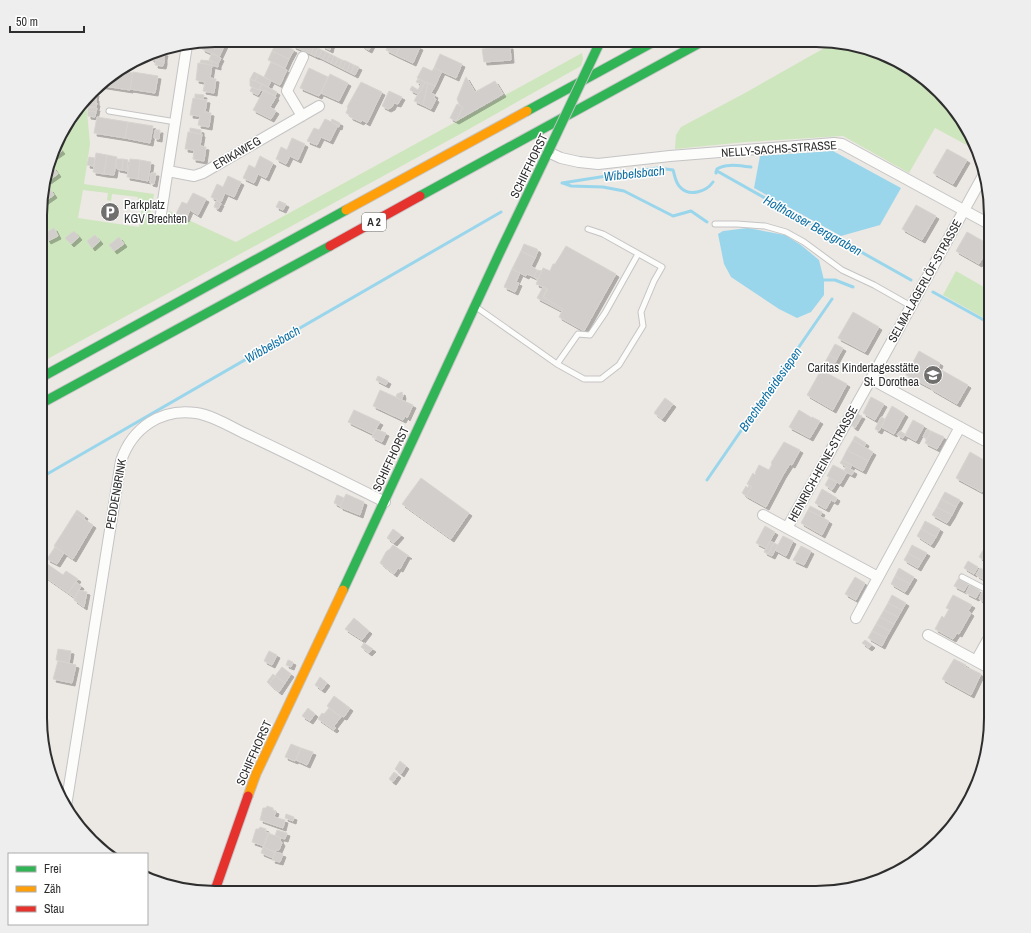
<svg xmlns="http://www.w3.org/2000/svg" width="1031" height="933" font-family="'Archivo Narrow',sans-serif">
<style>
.green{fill:#cee6be;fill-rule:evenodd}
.water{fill:#99d6ec}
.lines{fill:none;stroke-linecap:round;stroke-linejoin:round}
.stream{stroke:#99d6ec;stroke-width:3}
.building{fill:#d1cecb;stroke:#d7d4d0;filter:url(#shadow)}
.lane-casing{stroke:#c5c4c5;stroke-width:7}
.street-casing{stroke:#c5c4c5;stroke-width:12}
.fast-casing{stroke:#c5c4c5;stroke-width:11}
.slow-casing{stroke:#c5c4c5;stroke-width:11}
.jam-casing{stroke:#c5c4c5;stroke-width:11}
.lane{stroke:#fcfcfb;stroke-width:5}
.street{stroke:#fcfcfb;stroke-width:10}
.fast{stroke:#30b455;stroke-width:9}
.slow{stroke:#ff9f0a;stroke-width:9}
.jam{stroke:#e5322d;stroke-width:9}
.fast-bridge-casing{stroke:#c5c4c5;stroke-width:11;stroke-linecap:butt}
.fast-bridge{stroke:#30b455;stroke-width:9}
.labels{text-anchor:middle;stroke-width:3;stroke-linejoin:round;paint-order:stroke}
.shield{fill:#fff;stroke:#6d6d6d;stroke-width:1}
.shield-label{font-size:11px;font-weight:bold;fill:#2e2e2e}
.street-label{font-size:12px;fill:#2e2e2e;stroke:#fff}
.poi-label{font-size:12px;fill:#2e2e2e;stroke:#fff;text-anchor:start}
.water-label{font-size:13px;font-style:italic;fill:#0d6fa3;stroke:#fff}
.rim{fill:none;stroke:#2e2e2e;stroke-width:2}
</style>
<defs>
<filter id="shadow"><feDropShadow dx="3" dy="3" stdDeviation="0" flood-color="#0004"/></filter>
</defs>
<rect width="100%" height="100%" fill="#ece8e4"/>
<path class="green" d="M835 42 894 58 947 99 978 148 976 150 935 128 909 173 843 136 746 142 675 149 676 135 681 127 745 93Z
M582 53 583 59 581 66 462 133 42 362 43 181 63 128 86 100 90 144 84 184 154 194 149 222 167 225 169 211 236 242ZM83 190 108 193 107 200 111 201 112 194 138 197 137 206 142 207 139 227 78 218Z
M956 271 991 291V322L943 295Z"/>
<path class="water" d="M833 151 901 188 880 225 841 236 754 188 760 156Z
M748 228 785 235 801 245 819 260 824 280V295L811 312 797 318 779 309 731 277 724 264 718 234 723 231Z"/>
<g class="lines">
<path class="stream" d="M716 172 717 169C726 163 740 166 751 167
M716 173 717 171 911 280
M562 183 658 168 673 170C675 176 675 182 680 187 689 197 706 192 713 182
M563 183 571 186 603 187 624 191 673 216 691 211 707 222
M824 280H835L853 287
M933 292 991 324
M42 477 501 212
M707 480 832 299"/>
</g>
<path class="building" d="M215 40H227L219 57 202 49 206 41Z
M295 40H308L311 41 310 44 314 46 311 54 293 46Z
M325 40 333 42 331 46 324 43Z
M364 40H368L365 48 361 45Z
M368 40 373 42 369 50 365 48Z
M391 40H397L402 42 396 55 386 50Z
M403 40 420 47 413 63 396 55Z
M277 42 294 50 289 59 272 51Z
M324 43 331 46 330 50 322 46Z
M314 46 318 48 315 56 311 54Z
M510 46 511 60 484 62 482 49Z
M318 48 322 50 319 57 315 56Z
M322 50 326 52 323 59 319 57Z
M272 51 289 59 285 68 268 60Z
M157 52 165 53 164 57 156 56Z
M326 52 330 54 327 61 323 59Z
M212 53 221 58 218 64 209 60Z
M151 54H157L156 60H152V58H150Z
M330 54 334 56 331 63 327 61Z
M440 54 462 64 456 78 434 68Z
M156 56 164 57V62L156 60Z
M334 56 338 58 335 65 331 63Z
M338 58 342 60 339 67 335 65Z
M156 60 164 62 163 66 155 65Z
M201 60 212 61 211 65 200 63Z
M342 60 346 61 343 69 339 67Z
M212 61 218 64V67L211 65Z
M346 61 350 63 347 71 343 69Z
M271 62 287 70 280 85 264 77Z
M198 63 212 65 210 78 216 79 214 93 203 91 205 82 196 80Z
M350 63 354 65 351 73 347 71Z
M354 65 359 67 355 75 351 73Z
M423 67 432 71 434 68 442 71 435 86 417 78Z
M309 68 328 77 319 96 300 88Z
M121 71 133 73 130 90 98 85Z
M133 72 158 76 155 93 130 89Z
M254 72 258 74 255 81 250 79Z
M258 74 271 81 268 87 255 81Z
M330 74 348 83 339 101 321 93Z
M466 77 475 92 495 81 503 94 456 121 463 107 460 106 457 99Z
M250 79 262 84 259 90 250 86Z
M418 79 425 82 420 92 418 94 410 90 412 86 418 90 421 84 416 82Z
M361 82 382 92 367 123 362 120 361 122 350 117V115L346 113 348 108 347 107Z
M425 82 428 84 423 105 414 101 418 94 420 92Z
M428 83 435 86 431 93 435 95 434 98 436 99 431 109 423 105Z
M262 84 277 92 275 96 259 89Z
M252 87 259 90H261L258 95 250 91Z
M264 90 276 97 270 107 276 111 271 119 253 110Z
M389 91 402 97 398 104 394 103 392 107 388 109 382 106Z
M92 93H96L95 98 88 97Z
M195 94 204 95 203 99 195 98Z
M88 97 96 98V103L88 102Z
M193 98 207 100 205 112 211 113 209 127 198 125 200 116 190 115Z
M88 102 97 103 96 107H88Z
M457 104 463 107 456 121 450 118Z
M88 107 97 108 96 112 88 111Z
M88 111 96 112 95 117 88 116Z
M97 117 128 122 125 138 94 133Z
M325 119 338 125 330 141 321 137 317 145 307 141 314 128 319 130Z
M332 119 340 123 339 127 331 122Z
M128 122 153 126 150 143 125 138Z
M190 128 201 130V134L190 132Z
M155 130H160L159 139 154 138Z
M188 132 202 134 200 146 206 147 204 161 193 159 194 150 185 149Z
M292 138 305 144 298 160 290 156 286 164 276 159 281 147 287 150Z
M57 145 62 151 52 158Z
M947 149 967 160 953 184 933 173Z
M96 153 107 155 104 174 93 172Z
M107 155 117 157 114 175 104 174Z
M260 156 273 163 266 178 258 174 254 183 243 178 249 165 255 168Z
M89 157 95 158 94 166 87 165Z
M116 159H123L122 170 117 169V165H115Z
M123 159 128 160 127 171 122 170Z
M130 159 140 160 138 179 127 177Z
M140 160 151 162 148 181 138 179Z
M53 167 58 174 48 181 45 176 47 172Z
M151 173H156L154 184 150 183Z
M228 176 241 182 234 197 225 193 221 202 211 197 217 184 223 187Z
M50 189 54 195 44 202 43 194Z
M193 193 206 199 198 215 190 210 186 219 176 214 182 202 187 204Z
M216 201 221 203 218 209 214 207Z
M279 201 286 204 283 210 276 207Z
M916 205 936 216 922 240 902 229Z
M54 228 58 236 48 241 44 234Z
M74 231 79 237 71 244 65 238Z
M967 232 990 245 979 264 956 251Z
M95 235 100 241 92 248 87 241Z
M119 237 124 244 114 251 109 245Z
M524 244 537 249 538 251 535 258 521 251Z
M566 246 616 274 584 331 559 317 563 309 543 297 548 289 536 284 538 280 534 277 538 279 543 268 550 271 553 264H555L560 256Z
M521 251 535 258 531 266 537 270 534 277 527 274 526 276 512 269Z
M512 269 520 273 516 282 519 283 515 292 504 287Z
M537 270 542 271 538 279 534 277Z
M543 287 547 289 543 297 563 309 562 311 537 298Z
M853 312 879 327 865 352 838 338Z
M835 344 843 348 837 359 829 355Z
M919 351 940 363 938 368 968 385 957 404 931 389V388L906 375Z
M829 355 837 359 832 368 824 364Z
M821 370 847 384 833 410 807 395Z
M378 376 388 381 386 385 376 380Z
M380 390 413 405 407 418 405 416 403 420 373 406Z
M402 392 403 396 401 400 396 397 397 394Z
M871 397 884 404 875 420 863 413Z
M665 398 673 404 662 419 654 413Z
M892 406 905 414 894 434 881 427Z
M354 410 380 422 373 434 348 422Z
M799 410 812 418V417L820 421 810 438 789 427Z
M857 414 862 416 855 428 851 425Z
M881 417 885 419 879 431 875 429Z
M913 420 924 426 916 441 905 435Z
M376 429 386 433 382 442 372 437Z
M927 429 931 431 927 439 923 437Z
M900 431 905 434 903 438 897 435Z
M931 431 944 437 937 449 925 443Z
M855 436 866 443 864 447 853 440Z
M853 440 873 452 868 461 847 450Z
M784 442 800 450 792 465 790 464 783 475 766 507 746 496 752 487 747 484 753 473 755 475 756 473H755L759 465 769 470 772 464 771 463Z
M847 450 868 461 863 471 842 460Z
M970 452 991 464V476L982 492 956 478Z
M842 460 852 465 850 469 840 463Z
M833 465 847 472 840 484 827 476Z
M846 467 854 471 852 475 844 471Z
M421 478 469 513 451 539 402 504Z
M829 478 837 482 832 490 825 485Z
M749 485 752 487 746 496 742 493 746 486 748 488Z
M822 489 837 498 835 502 831 500 826 509 815 503Z
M945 492 960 500 956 507 941 499Z
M346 494 364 502 360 515 340 507Z
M337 495 344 498 340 506 334 503Z
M941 499 956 507 952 515 937 507Z
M810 506 822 512 820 516 808 510Z
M937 507 952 515 947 523 932 515Z
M77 510 85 516 84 519 75 513Z
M808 510 829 521 822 535 801 523Z
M75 513 93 525 73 559 54 546Z
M925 521 940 529 936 537 921 529Z
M765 526 775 532 766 548 756 543Z
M393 529 401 535 394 543 387 538Z
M921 529 936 537 931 545 917 536Z
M783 536 793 541 786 556 775 550Z
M770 541 774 543 768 554 764 552Z
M991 541V564L979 557 986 545 988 546Z
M774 543 778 545 772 556 768 554Z
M393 545 409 556H407L400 569 398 568 394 574 380 563 386 552 388 550H389Z
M912 545 927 553 922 561 908 553Z
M801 546 811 551 804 565 793 560Z
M55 547 64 553 57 564 47 559Z
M908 553 922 561 918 568 904 560Z
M41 561H43L63 575 66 571 78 579 68 593 41 574Z
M968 561 978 567 974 574 964 568Z
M899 568 914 577 910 584 895 576Z
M980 568 990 573 986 581 976 575Z
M895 576 910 584 905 592 891 584Z
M855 577 865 583 856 600 845 594Z
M958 579 968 584 964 591 954 586Z
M76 582 81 586 75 598 68 593Z
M970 585 980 591 976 598 966 593Z
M78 590 87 592 84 607 74 600Z
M982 592 991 597V601L989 605 979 599Z
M892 595 906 603 902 610 888 603Z
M953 595 972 605 968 611 971 613 959 634 957 633 953 639 935 629 942 616 944 618 949 609 946 608Z
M888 603 902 610 898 617 884 610Z
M884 610 898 617 894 624 880 617Z
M880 617 894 624 890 631 876 624Z
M354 618 369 631 362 640 345 629Z
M876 624 890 631 886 638 872 631Z
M872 631 886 638 882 646 868 638Z
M865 640 872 645 869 648 862 643Z
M364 643 373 649 369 653 361 647Z
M58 649 71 651 69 663 56 660Z
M269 651 277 655 272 665 264 661Z
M954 659 966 665 965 667 969 669V668L981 674 971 695 942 679Z
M288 660 293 662 291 667 286 665Z
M58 661 76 665 72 683 53 679Z
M282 667 291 674 285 683 275 676Z
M273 674 275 676 269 684 267 682Z
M275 676 285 683 279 692 269 684Z
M320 677 327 683 322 690 315 685Z
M991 683V698L985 695Z
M334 696 350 708 344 717 341 716V717L327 706Z
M308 708 315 714 310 721 302 716Z
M329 708 341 717 334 726 336 728 334 730 318 719 322 713 324 714Z
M291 744 301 748 295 761 285 757Z
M301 748 313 752 307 765 296 760Z
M400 761 406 766 401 774 395 769Z
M394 772 398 775 393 782 389 779Z
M267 806 273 808V810L276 811 274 817 285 820 283 828 260 820 263 808H266Z
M286 814 294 817 293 821 285 818Z
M260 827 266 829 265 832 269 833 264 846 252 842 256 829H259Z
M277 830 287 833 285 839 275 836Z
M268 833 281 838 280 840 282 843 279 850H276L275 852 263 847Z
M263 847 275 852 273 858 261 853Z
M275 852 283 854 280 862 272 860Z"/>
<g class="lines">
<defs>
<path id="lane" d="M383 40 384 41
M318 43 319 40
M109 111 176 122
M715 224H737L765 226 786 232 804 242 842 270 874 285 911 306
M476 307 557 364 578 334 590 335 605 313 638 254
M557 364 584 379H601L619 365 643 326 641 312 654 281 662 267 603 234 588 229
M962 577 991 592"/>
<path id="street" d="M464 40H478
M302 116 287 91 303 57
M548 152 561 158 579 162 598 164 670 156 834 143 842 144 991 225
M168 171 194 176 203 173 319 106
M984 174 871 379 991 444
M161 214 187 45
M763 515 878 577
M787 528 871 379
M856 618 960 427
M928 635 991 669
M976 661 991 634
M66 806 121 461C132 428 161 408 196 413 212 415 231 427 246 434 293 456 339 479 385 502"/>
<path id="fast" d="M527 111 657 40
M420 196 705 40
M42 377 346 210
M42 403 330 246
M343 590 500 252 548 152"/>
<path id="slow" d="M346 210 527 111
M248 796 256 774 343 590"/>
<path id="jam" d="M330 246 420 196
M214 893 248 796"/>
</defs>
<use href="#lane" class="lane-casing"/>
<use href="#street" class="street-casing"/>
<use href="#fast" class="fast-casing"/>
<use href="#slow" class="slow-casing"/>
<use href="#jam" class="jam-casing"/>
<use href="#lane" class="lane"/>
<use href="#street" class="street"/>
<use href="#fast" class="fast"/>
<use href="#slow" class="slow"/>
<use href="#jam" class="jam"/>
<defs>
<path id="fast-bridge" d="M548 152 601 40"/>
</defs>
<use href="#fast-bridge" class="fast-bridge-casing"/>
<use href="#fast-bridge" class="fast-bridge"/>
</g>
<defs>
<symbol id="parking-disc" viewBox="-11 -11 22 22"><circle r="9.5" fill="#706f6e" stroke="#fff"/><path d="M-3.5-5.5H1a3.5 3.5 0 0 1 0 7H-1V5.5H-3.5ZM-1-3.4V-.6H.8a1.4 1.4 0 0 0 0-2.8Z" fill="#fff"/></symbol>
<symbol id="school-disc" viewBox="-11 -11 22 22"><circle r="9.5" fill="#706f6e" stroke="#fff"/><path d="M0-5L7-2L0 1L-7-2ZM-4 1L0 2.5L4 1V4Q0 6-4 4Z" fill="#fff"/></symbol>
</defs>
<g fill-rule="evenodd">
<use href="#parking-disc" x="99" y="201" width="22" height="22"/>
<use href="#school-disc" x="922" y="364" width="22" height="22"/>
</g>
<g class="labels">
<rect class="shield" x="362" y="213" width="24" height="18" rx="3"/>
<g class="shield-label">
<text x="374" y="226">A 2</text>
</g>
<g class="street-label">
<text transform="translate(779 149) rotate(-4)" y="4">NELLY-SACHS-STRASSE</text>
<text transform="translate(237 153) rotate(-30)" y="4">ERIKAWEG</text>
<text transform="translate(529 166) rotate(-64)" y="4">SCHIFFHORST</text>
<text transform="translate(925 281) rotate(-61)" y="4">SELMA-LAGERLÖF-STRASSE</text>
<text transform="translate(391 459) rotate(-65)" y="4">SCHIFFHORST</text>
<text transform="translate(823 464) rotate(-61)" y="4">HEINRICH-HEINE-STRASSE</text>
<text transform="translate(116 494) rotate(-80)" y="4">PEDDENBRINK</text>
<text transform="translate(254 753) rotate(-66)" y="4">SCHIFFHORST</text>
</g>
<g class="poi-label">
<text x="124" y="209">Parkplatz<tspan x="124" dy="14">KGV Brechten</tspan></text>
<text x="919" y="372" text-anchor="end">Caritas Kindertagesstätte<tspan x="919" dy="14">St. Dorothea</tspan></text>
</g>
<g class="water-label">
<text transform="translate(634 173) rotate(-6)" y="5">Wibbelsbach</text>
<text transform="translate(813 225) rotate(29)" y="5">Holthauser Berggraben</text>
<text transform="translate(272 344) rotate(-30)" y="5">Wibbelsbach</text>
<text transform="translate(770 389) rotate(-55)" y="5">Brechterheidesiepen</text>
</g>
</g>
<path d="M0 0H1031V933H0ZM215 47H816A168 168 0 0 1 984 215V718A168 168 0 0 1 816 886H215A168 168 0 0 1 47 718V215A168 168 0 0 1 215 47Z" fill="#eee" fill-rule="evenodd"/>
<path class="rim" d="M215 47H816A168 168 0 0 1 984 215V718A168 168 0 0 1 816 886H215A168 168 0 0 1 47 718V215A168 168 0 0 1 215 47Z"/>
<rect x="8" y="853" width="140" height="72" fill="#ffffff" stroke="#ababab"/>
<rect x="16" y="866" width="20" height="6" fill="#30b455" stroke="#ababab"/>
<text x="44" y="873" font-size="12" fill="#2e2e2e">Frei</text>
<rect x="16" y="886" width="20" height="6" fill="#ff9f0a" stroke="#ababab"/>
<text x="44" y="893" font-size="12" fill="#2e2e2e">Zäh</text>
<rect x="16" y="906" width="20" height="6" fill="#e5322d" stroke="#ababab"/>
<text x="44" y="913" font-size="12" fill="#2e2e2e">Stau</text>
<path d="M10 26v6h74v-6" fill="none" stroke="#2e2e2e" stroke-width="2"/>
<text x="16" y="26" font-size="12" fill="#2e2e2e" stroke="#ffffff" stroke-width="3" paint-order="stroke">50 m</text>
</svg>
